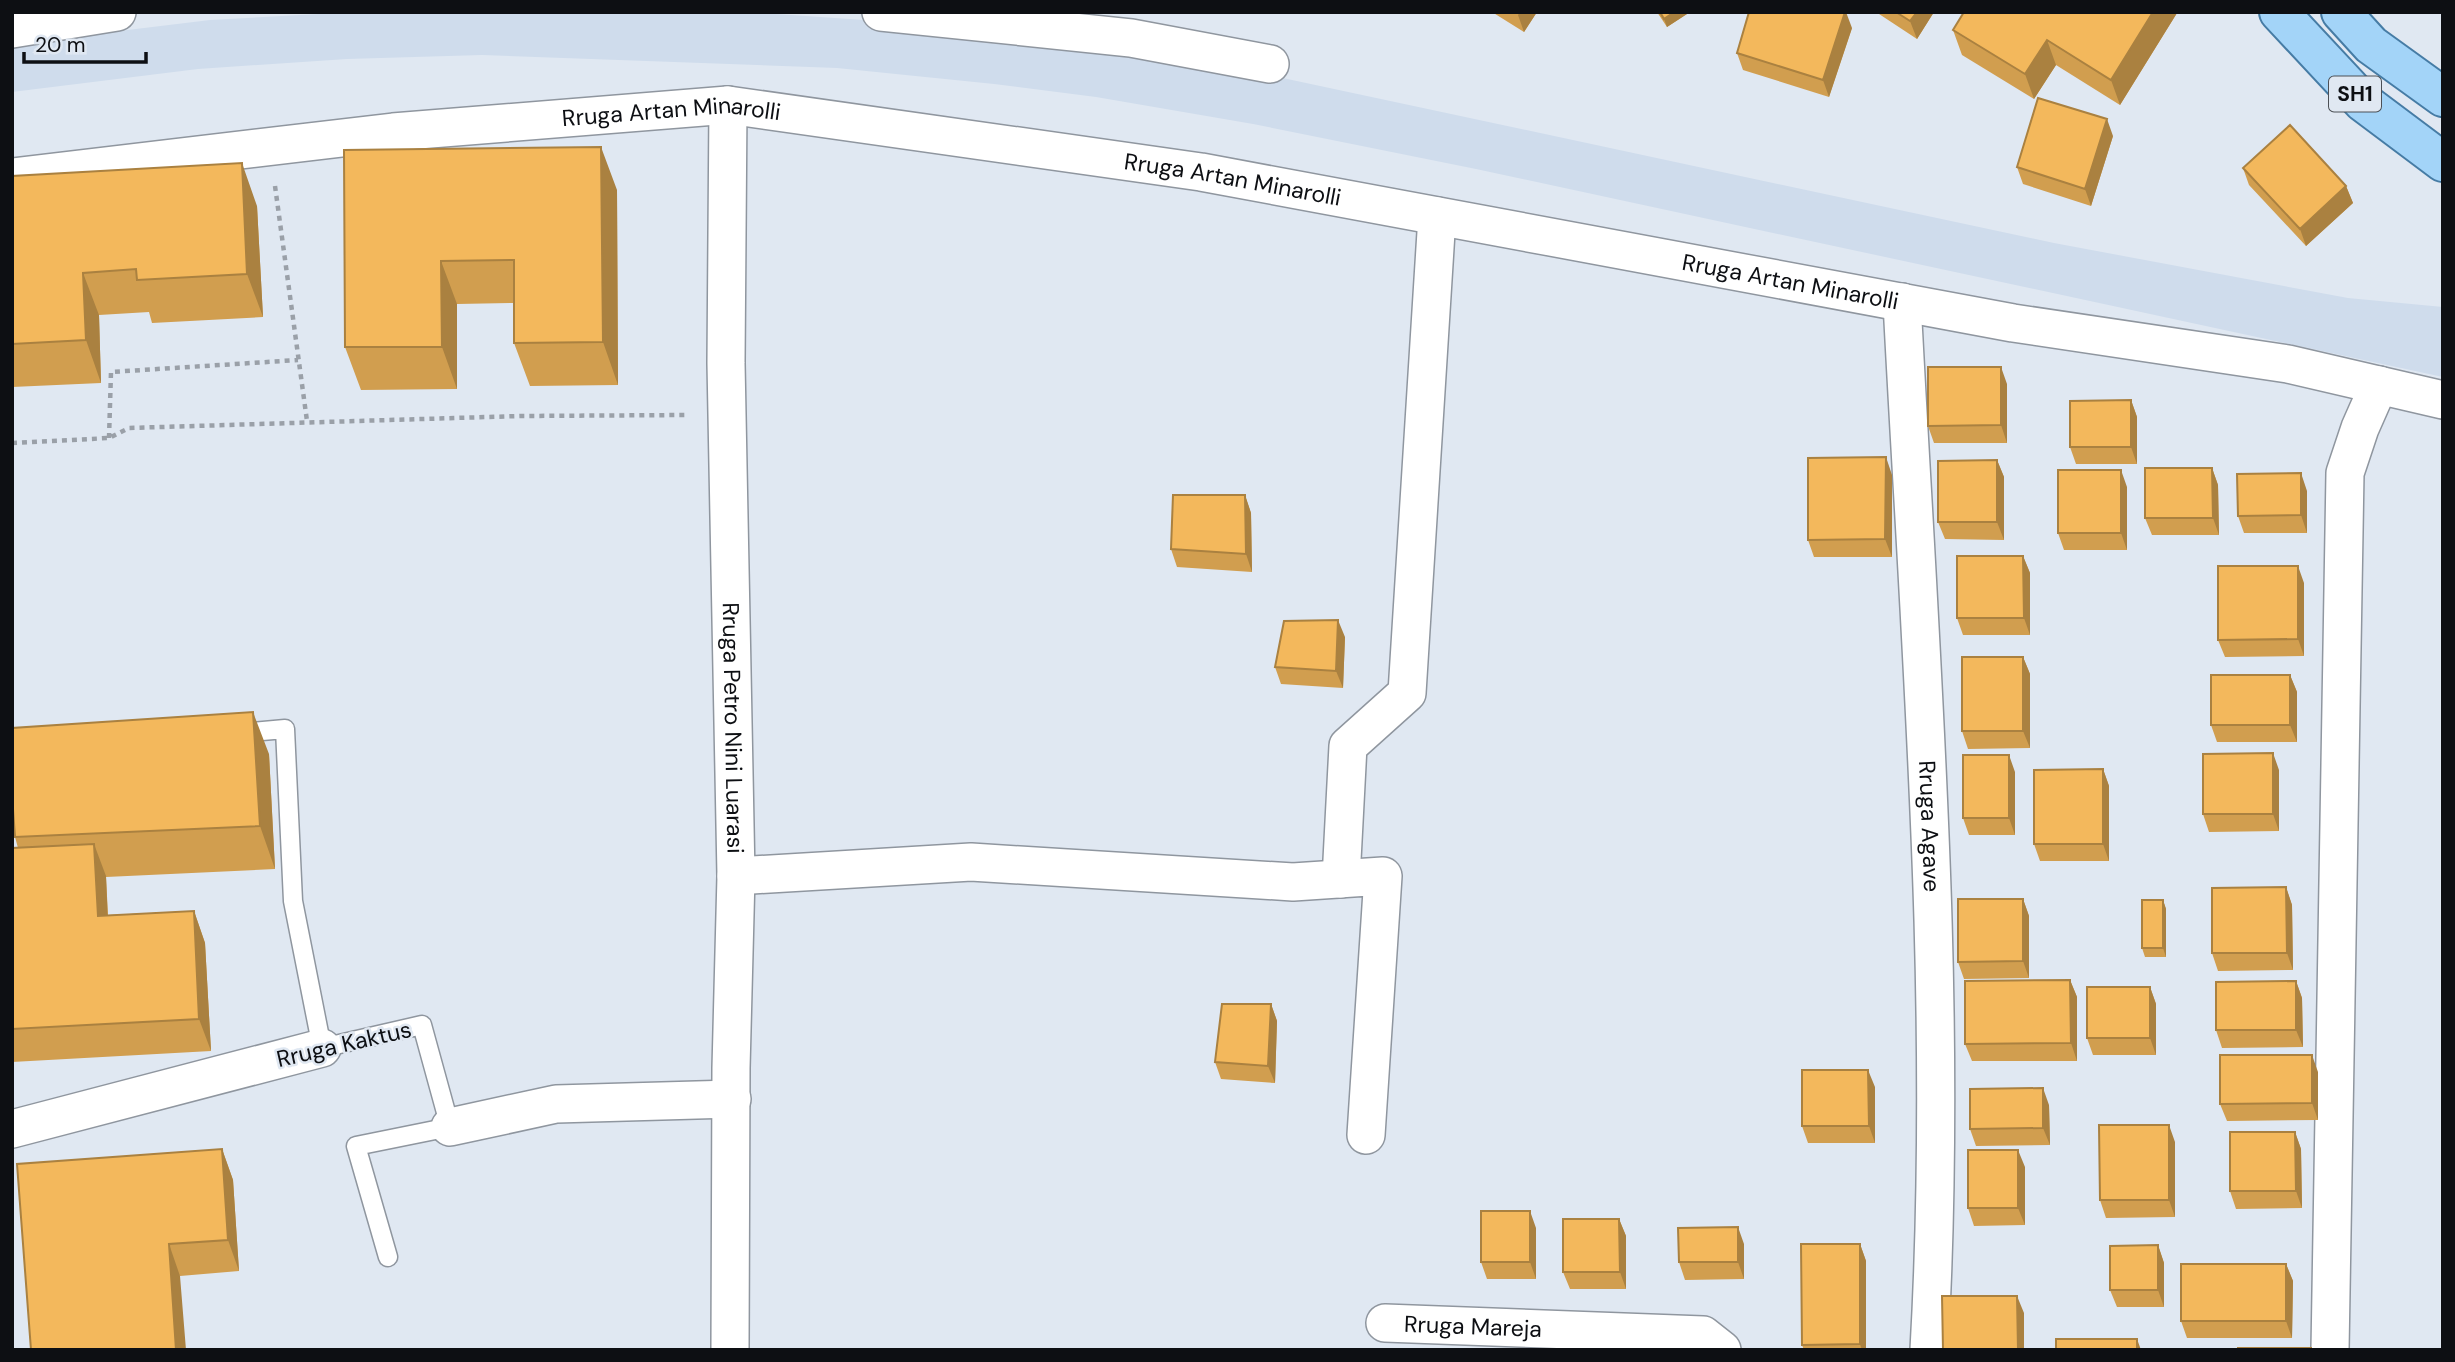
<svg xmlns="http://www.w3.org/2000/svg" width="2455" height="1362" font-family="'DM Sans',sans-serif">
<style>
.built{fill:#cfdcec}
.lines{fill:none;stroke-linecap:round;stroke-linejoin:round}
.service-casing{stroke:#8f969f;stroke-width:21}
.minor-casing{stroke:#8f969f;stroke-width:40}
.primary-casing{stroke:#467ca5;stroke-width:42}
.path{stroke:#9aa0a8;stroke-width:4.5;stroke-dasharray:5 5;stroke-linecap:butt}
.service{stroke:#fff;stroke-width:18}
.minor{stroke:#fff;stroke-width:37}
.primary{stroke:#a3d4f8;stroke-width:38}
.wall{fill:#d19e4f}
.shaded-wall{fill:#aa8140}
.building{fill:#f3b85c;stroke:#aa8140;stroke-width:2}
.labels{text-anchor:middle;stroke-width:5;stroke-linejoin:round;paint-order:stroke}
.shield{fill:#e0e8f2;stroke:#4c5056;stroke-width:2}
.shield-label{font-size:21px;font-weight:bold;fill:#0d0f13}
.street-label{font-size:23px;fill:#0d0f13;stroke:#e0e8f2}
</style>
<rect width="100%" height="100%" fill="#e0e8f2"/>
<path class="built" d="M356 12H746L864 20 1061 42 1278 77 2054 243 2348 298 2443 307V377L1476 169 1253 124 1096 97 994 84 837 68 482 55 347 59 198 69 12 92V44L210 20Z"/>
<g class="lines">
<defs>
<path id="service" d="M239 733 285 729 293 901 322 1048 422 1025 450 1127 356 1146 388 1257"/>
<g id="minor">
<path d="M881 12 1131 38 1270 64"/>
<path d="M12 29 117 12"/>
<path id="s1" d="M728 105 726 363 736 876 731 1068 730 1350"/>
<path id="s2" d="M12 177 393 132 728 105 1201 172 2013 323 2288 364 2443 400"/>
<path id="s3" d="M1902 302C1920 651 1949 1001 1929 1350"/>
<path d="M736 876 971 862 1293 882 1383 876 1366 1135"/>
<path d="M1341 879 1348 746 1407 693 1437 216"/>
<path d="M450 1127 556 1104 732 1099"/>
<path d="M12 1129 322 1048"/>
<path id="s4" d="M1385 1323 1703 1335 1722 1350"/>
<path d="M2330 1350 2345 473 2360 428 2379 385"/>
</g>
<path id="primary" d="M2279 12 2363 102 2443 162
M2341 12 2371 45 2443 97"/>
</defs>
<use href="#service" class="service-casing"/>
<use href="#minor" class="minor-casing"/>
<use href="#primary" class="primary-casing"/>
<path class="path" d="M275 186 307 421
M109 438 111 372 298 360
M12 443 109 438 129 428 520 416 687 415"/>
<use href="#service" class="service"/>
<use href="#minor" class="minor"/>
<use href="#primary" class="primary"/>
</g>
<path class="wall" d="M1492 12H1537L1524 32Z
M1657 12H1687V14L1667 27Z
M1876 12H1934L1917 39Z
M2177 13 2120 105 2056 65 2034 99 1962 55 1953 30Z
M1852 28 1829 97 1743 70 1737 53Z
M2113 136 2091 206 2023 184 2017 167Z
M344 150 617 190 618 385 530 386 514 343V303L457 304V389L361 390 345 347Z
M2243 168 2346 186 2353 203 2306 246 2249 185Z
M12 176 257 206 263 317 152 323 149 312 99 315 101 383 12 387Z
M2007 384V443H1934L1928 426Z
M2131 400 2137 417V464H2076L2070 447Z
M1997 460 2004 477V540L1945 539 1938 522Z
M2212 468 2218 485 2219 535H2152L2145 518Z
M1892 475V557H1814L1808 540Z
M2127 487V550H2064L2058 533Z
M2307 491V533H2244L2238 516Z
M1245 495 1251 513 1252 572 1177 567 1171 549Z
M2023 556 2030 573V635H1963L1957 618Z
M2304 583V656L2225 657 2218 640Z
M1345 637 1343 688 1281 684 1275 667Z
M2023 657 2030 674V748L1968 749 1962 731Z
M2290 675 2297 692V742H2217L2211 725Z
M269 754 275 869 106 877 108 915 194 911 205 943 211 1051 12 1062V848H18L15 837Z
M2103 769 2109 786V861H2040L2034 844Z
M2279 770V831L2209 832 2203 814Z
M2015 772V835H1969L1963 818Z
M2286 887 2292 905 2293 970 2218 971 2212 953Z
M2023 899 2029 916V978L1964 979 1958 962Z
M2163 900 2166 909V957H2145L2142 948Z
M2070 980 2077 997V1061H1972L1965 1044Z
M2296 981 2302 998 2303 1047 2222 1048 2216 1030Z
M2150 987 2156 1004V1055H2093L2087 1038Z
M1271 1004 1277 1021 1275 1083 1221 1079 1215 1062Z
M2318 1072V1120L2227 1121 2220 1104Z
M1875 1087V1143H1808L1802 1126Z
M2049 1105 2050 1145 1976 1146 1970 1129Z
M2295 1132 2301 1149 2302 1208 2236 1209 2230 1191Z
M2175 1142V1217L2106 1218 2100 1200Z
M222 1149 233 1180 239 1271 180 1276 17 1164Z
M2025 1167V1225L1974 1226 1968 1208Z
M1619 1219 1626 1236V1289H1570L1563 1272Z
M1536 1228V1279H1487L1481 1262Z
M1744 1244V1279L1685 1280 1679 1262Z
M1860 1244 1866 1261V1350H1804L1802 1345Z
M2158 1245 2164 1263V1307H2117L2110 1290Z
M2286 1264 2293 1281 2292 1338H2187L2181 1321Z"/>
<path class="shaded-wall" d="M1520 12H1537L1524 32 1518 15Z
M1674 12H1687V14L1667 27 1664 19Z
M1845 12H1846L1852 28 1829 97 1823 80Z
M1917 12H1934L1917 39 1910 21Z
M2153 12H2177V13L2120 105 2111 80Z
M2047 40 2056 65 2034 99 2025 74Z
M2107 119 2113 136 2091 206 2085 189Z
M601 147 617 190 618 385 603 342Z
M242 163 257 206 263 317 247 274Z
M2346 186 2353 203 2306 246 2300 229Z
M441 261 457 304V389L442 347Z
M83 273 99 315 101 383 86 340Z
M2001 367 2007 384V443L2001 425Z
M2131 400 2137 417V464L2131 447Z
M1886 457 1892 475V557L1885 539Z
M1997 460 2004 477V540L1997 522Z
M2212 468 2218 485 2219 535 2213 518Z
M2121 470 2127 487V550L2121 533Z
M2301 473 2307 491V533L2301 515Z
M1245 495 1251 513 1252 572 1246 554Z
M2023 556 2030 573V635L2024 618Z
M2298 566 2304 583V656L2298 639Z
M1338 620 1345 637 1343 688 1336 671Z
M2023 657 2030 674V748L2023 731Z
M2290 675 2297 692V742L2290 725Z
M253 712 269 754 275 869 260 826Z
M2273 753 2279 770V831L2273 814Z
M2009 755 2015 772V835L2009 818Z
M2103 769 2109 786V861L2103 844Z
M94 844 106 876 109 948 98 916Z
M2286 887 2292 905 2293 970 2287 953Z
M2023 899 2029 916V978L2023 961Z
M2163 900 2166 909V957L2163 948Z
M194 911 205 943 211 1051 199 1019Z
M2070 980 2077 997V1061L2071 1043Z
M2296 981 2302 998 2303 1047 2296 1030Z
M2150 987 2156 1004V1055L2150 1038Z
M1271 1004 1277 1021 1275 1083 1268 1066Z
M2312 1055 2318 1072V1120L2312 1103Z
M1868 1070 1875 1087V1143L1869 1126Z
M2043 1088 2049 1105 2050 1145 2043 1128Z
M2169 1125 2175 1142V1217L2169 1200Z
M2295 1132 2301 1149 2302 1208 2296 1191Z
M222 1149 233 1180 239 1271 228 1240Z
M2018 1150 2025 1167V1225L2018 1208Z
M1530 1211 1536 1228V1279L1530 1262Z
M1619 1219 1626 1236V1289L1620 1272Z
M1738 1227 1744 1244V1279L1738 1262Z
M169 1244 180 1276 186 1350H176Z
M1860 1244 1866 1261V1350H1862L1860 1344Z
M2158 1245 2164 1263V1307L2158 1290Z
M2286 1264 2293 1281 2292 1338 2286 1321Z
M2017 1296 2024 1313V1350H2018Z
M2137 1339 2141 1350H2137Z"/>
<path class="building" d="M1660 12H1674L1664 19Z
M1749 12H1845L1823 80 1737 53Z
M1896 12H1917L1910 21Z
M1964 12H2153L2111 80 2047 40 2025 74 1953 30Z
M2038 98 2107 119 2085 189 2017 167Z
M2290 125 2346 186 2300 229 2243 168Z
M601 147 603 342 514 343V260L441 261 442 347H345L344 150Z
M242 163 247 274 137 280 136 269 83 273 86 340 12 344V176Z
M1928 367H2001V425L1928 426Z
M2131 400V447H2070V401Z
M1886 457 1885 539 1808 540V458Z
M1997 460V522H1938V461Z
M2145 468H2212L2213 518H2145Z
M2058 470H2121V533H2058Z
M2301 473V515L2238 516 2237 474Z
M1173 495H1245L1246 554 1171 549Z
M1957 556H2023L2024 618H1957Z
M2218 566H2298V639L2218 640Z
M1338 620 1336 671 1275 667 1284 621Z
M1962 657H2023V731H1962Z
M2211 675H2290V725H2211Z
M253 712 260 826 15 837 12 795V728Z
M2273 753V814H2203V754Z
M1963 755H2009V818H1963Z
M2103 769V844H2034V770Z
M94 844 98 916 194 911 199 1019 12 1029V848Z
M2286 887 2287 953H2212V888Z
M1958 899H2023V961L1958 962Z
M2142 900H2163V948H2142Z
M2070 980 2071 1043 1965 1044V981Z
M2296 981V1030H2216V982Z
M2087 987H2150V1038H2087Z
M1222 1004H1271L1268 1066 1215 1062Z
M2220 1055H2312V1103L2220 1104Z
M1802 1070H1868L1869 1126H1802Z
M2043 1088V1128L1970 1129V1089Z
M2099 1125H2169V1200H2100Z
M2230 1132H2295L2296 1191H2230Z
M222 1149 228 1240 169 1244 176 1350H31L17 1164Z
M1968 1150H2018V1208H1968Z
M1481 1211H1530V1262H1481Z
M1563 1219H1619L1620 1272H1563Z
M1738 1227V1262H1679L1678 1228Z
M1801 1244H1860V1344L1802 1345Z
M2158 1245V1290H2110V1246Z
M2181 1264H2286V1321H2181Z
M1942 1296H2017L2018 1350H1943Z
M2056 1339H2137V1350H2056Z
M2238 1348H2311V1350H2238Z"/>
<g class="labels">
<rect class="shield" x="2329" y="76.5" width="52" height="35" rx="5"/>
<g class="shield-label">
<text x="2355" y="101">SH1</text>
</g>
<g class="street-label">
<text dy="8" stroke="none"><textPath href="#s2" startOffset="663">Rruga Artan Minarolli</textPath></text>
<text dy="8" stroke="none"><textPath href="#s2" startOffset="1230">Rruga Artan Minarolli</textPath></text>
<text dy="8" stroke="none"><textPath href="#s2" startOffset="1797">Rruga Artan Minarolli</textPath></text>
<text dy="8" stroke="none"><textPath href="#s1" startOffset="623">Rruga Petro Nini Luarasi</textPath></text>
<text dy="8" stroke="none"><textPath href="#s3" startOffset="525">Rruga Agave</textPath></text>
<text transform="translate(344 1044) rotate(-13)" y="8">Rruga Kaktus</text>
<text dy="8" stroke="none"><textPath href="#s4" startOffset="88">Rruga Mareja</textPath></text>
</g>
</g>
<rect width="2455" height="1362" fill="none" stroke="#0d0f13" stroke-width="28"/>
<path d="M24 52v10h122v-10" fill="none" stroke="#0d0f13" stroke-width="3.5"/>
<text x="35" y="52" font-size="21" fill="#0d0f13" stroke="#e0e8f2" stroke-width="5" paint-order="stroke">20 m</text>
</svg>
